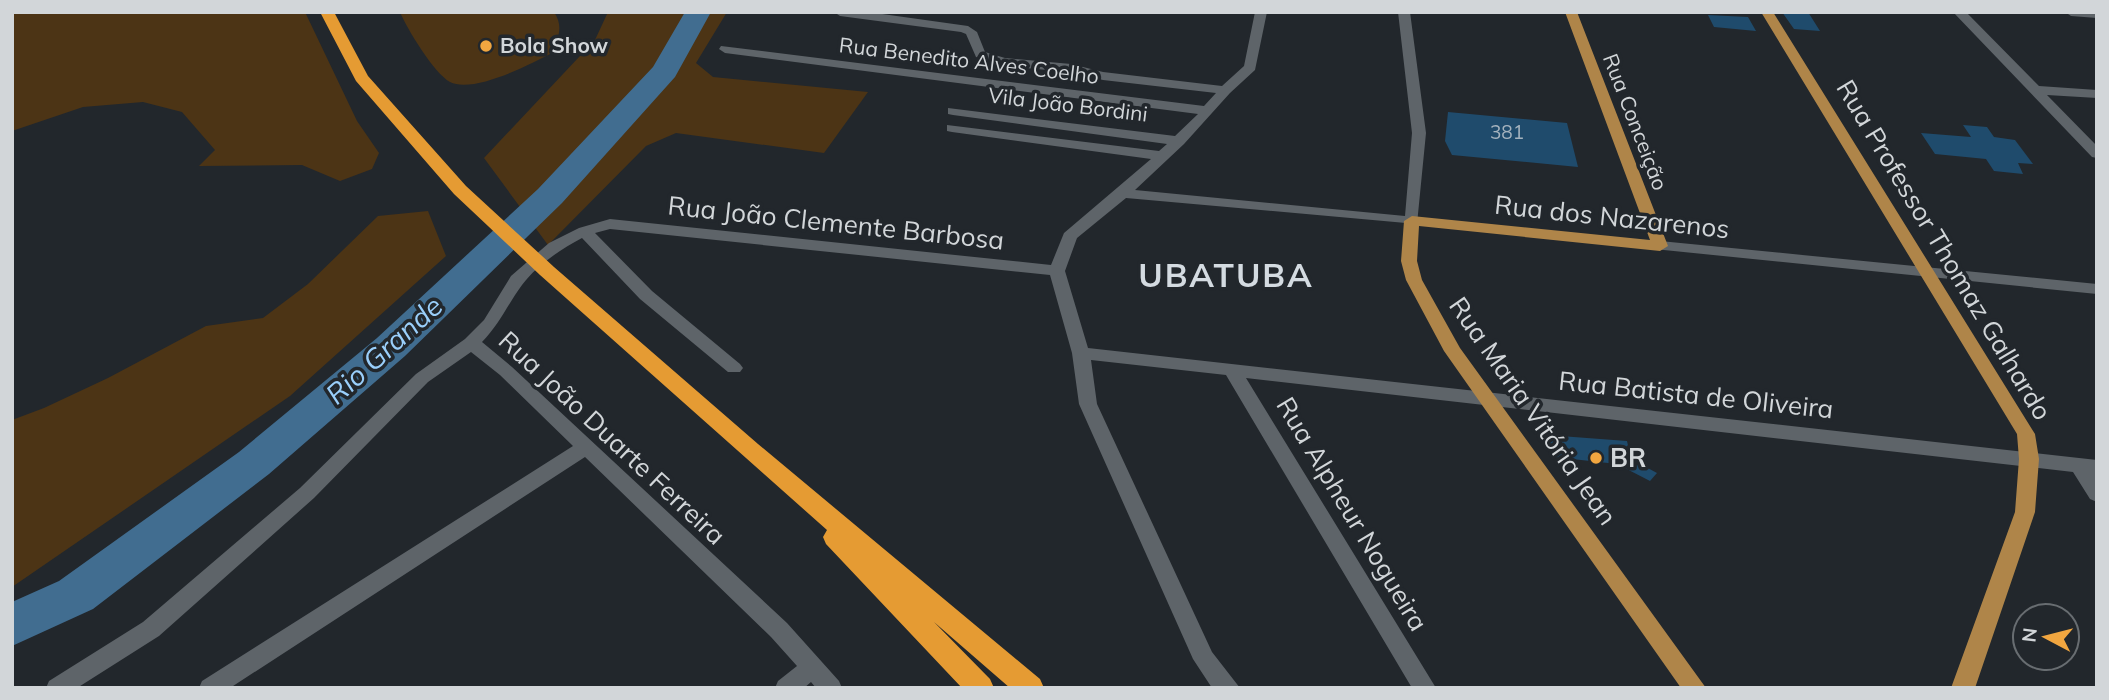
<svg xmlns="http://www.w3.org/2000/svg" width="2109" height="700" font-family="Mulish,sans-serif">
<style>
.green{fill:#4c3415}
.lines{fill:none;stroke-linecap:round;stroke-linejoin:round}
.river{fill:#416d90;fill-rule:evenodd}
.building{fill:#1f4b6c}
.minor{fill:#5e6469;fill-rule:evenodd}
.major{fill:#af8549;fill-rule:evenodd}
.highway{fill:#e59b33;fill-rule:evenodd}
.poi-dot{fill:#f1a640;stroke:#22272c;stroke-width:2.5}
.labels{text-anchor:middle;stroke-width:7;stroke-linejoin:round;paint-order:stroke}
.far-number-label{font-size:19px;fill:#a5b3be}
.far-poi-label{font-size:21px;font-weight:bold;fill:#d2d6d9;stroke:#22272c;text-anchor:start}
.far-street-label{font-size:21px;fill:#d2d6d9;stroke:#22272c}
.street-label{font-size:26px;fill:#d2d6d9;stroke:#22272c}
.poi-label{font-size:26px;font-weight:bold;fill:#d2d6d9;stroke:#22272c;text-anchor:start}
.water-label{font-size:28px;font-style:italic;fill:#9acffb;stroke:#22272c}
.district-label{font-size:33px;font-weight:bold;letter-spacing:2px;fill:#d4dbe1;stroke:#22272c}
</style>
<rect width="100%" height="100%" fill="#22272c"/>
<path class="green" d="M12 12H305L357 121 379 153 372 169 340 181 302 165 199 166 215 150 182 112 143 102 83 107 12 131Z
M400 12H554C564 27 558 38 552 53 531 64 473 94 450 82 434 73 407 29 400 12Z
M608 12H727L696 63 713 77 868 92 824 153 676 133 646 146 548 245 484 158 595 40Z
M428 211 446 256 290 396 12 587V420L44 408 108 378 206 326 263 318 308 284 378 216Z"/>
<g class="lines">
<path class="river" d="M685 12H711L675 77 562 203 405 356 269 474 93 609 12 646V602L59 581 239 452 377 338 538 189 653 67Z"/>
</g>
<path class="building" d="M1782 12H1808L1820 31 1794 29Z
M1708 15 1748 17 1756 31 1714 27Z
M1448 112 1567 123 1578 167 1452 155 1445 141Z
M1963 125 1987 127 1994 137 2015 140 2033 164 2018 163 2023 174 1994 171 1986 159 1935 154 1921 133 1971 137Z
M1547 435 1627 441 1631 459 1657 473 1650 481 1617 464 1554 457Z"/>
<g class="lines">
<path class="minor" d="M834 12H868L968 26 977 32 985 52 1005 58 1071 64 1103 72 1222 86 1244 66 1255 12H1267L1255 70 1230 93 1184 144 1135 190 1405 216 1412 133 1398 12H1410L1426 133 1417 224 1126 198 1077 238 1065 271 1088 348 2097 460V502L2090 499 2073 472 1246 378 1436 688H1412L1226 375 1091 360 1097 404 1212 652 1240 688H1212L1193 659 1079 404 1072 353 1050 275 610 229 595 233 652 291 740 364 743 368 740 372H728L640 299 582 238C561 249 537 265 522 285 508 304 499 325 482 342L512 367 787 623 839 681 842 688H816L811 682 804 688H775L778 681 797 666 771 637 585 457 230 688H199L202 681 573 446 500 375 471 352 428 382 314 498 159 636 77 688H46L49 681 143 622 300 488 416 374 465 339 484 320 511 276 549 243 579 228 610 219 1051 265 1064 233 1151 159 952 132 947 131V125L1159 151 1167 144 953 115 948 114V108L1175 136 1198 114 725 53 719 49 721 46 1204 106 1216 93 1103 80 1071 72 1003 66 976 57 966 34 961 32 840 16Z
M1953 12H1966L2039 86 2097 90V98L2047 95 2097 146V158L2092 157Z
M2065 12H2097V18L2071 16Z
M1660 241 2097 284V294L1654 249 1652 246Z"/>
<path class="major" d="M1565 12H1577L1668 246 1660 251 1419 226 1417 261 1422 280 1460 348 1706 688H1681L1444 351 1406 280 1401 261 1404 221 1412 216 1650 240Z
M1761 12H1773L2035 434 2039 459 2035 512 1975 688H1951L2015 512 2019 459 2017 434Z"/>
<path class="highway" d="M320 12H334L368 76 466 186 554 267 758 444 1040 679 1044 688H1010L934 622 990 679 994 688H962L826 544 823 537 827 530 540 275 454 194 356 81Z"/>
</g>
<g class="poi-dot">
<circle cx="486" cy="46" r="7"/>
<circle cx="1596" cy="458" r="7"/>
</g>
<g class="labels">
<g class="far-number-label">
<text x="1507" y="139">381</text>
</g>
<g class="far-poi-label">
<text x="500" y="53">Bola Show</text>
</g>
<g class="far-street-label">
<text transform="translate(969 61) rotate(7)" y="7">Rua Benedito Alves Coelho</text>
<text transform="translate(1068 105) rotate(7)" y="7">Vila João Bordini</text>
<text transform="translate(1635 122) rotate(69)" y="7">Rua Conceição</text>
</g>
<g class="street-label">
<text transform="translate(1612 217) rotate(6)" y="9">Rua dos Nazarenos</text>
<text transform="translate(836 223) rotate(6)" y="9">Rua João Clemente Barbosa</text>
<text transform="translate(1944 250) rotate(59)" y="9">Rua Professor Thomaz Galhardo</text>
<text transform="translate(1696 395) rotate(6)" y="9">Rua Batista de Oliveira</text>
<text transform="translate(1533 411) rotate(55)" y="9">Rua Maria Vitória Jean</text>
<text transform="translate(612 438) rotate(43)" y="9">Rua João Duarte Ferreira</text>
<text transform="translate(1352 514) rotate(59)" y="9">Rua Alpheur Nogueira</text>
</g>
<g class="poi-label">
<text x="1610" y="467">BR</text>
</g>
<g class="water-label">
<text transform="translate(384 350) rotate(-42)" y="10">Rio Grande</text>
</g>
<g class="district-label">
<text x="1226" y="287">UBATUBA</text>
</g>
</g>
<rect width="2109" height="700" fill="none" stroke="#d2d6d9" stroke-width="28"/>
<g transform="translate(2046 637) rotate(277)"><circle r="33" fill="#22272c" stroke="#686d71" stroke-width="2"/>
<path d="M0-5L12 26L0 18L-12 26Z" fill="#f1a640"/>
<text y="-10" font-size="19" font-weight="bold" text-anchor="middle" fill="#d2d6d9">N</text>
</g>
</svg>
